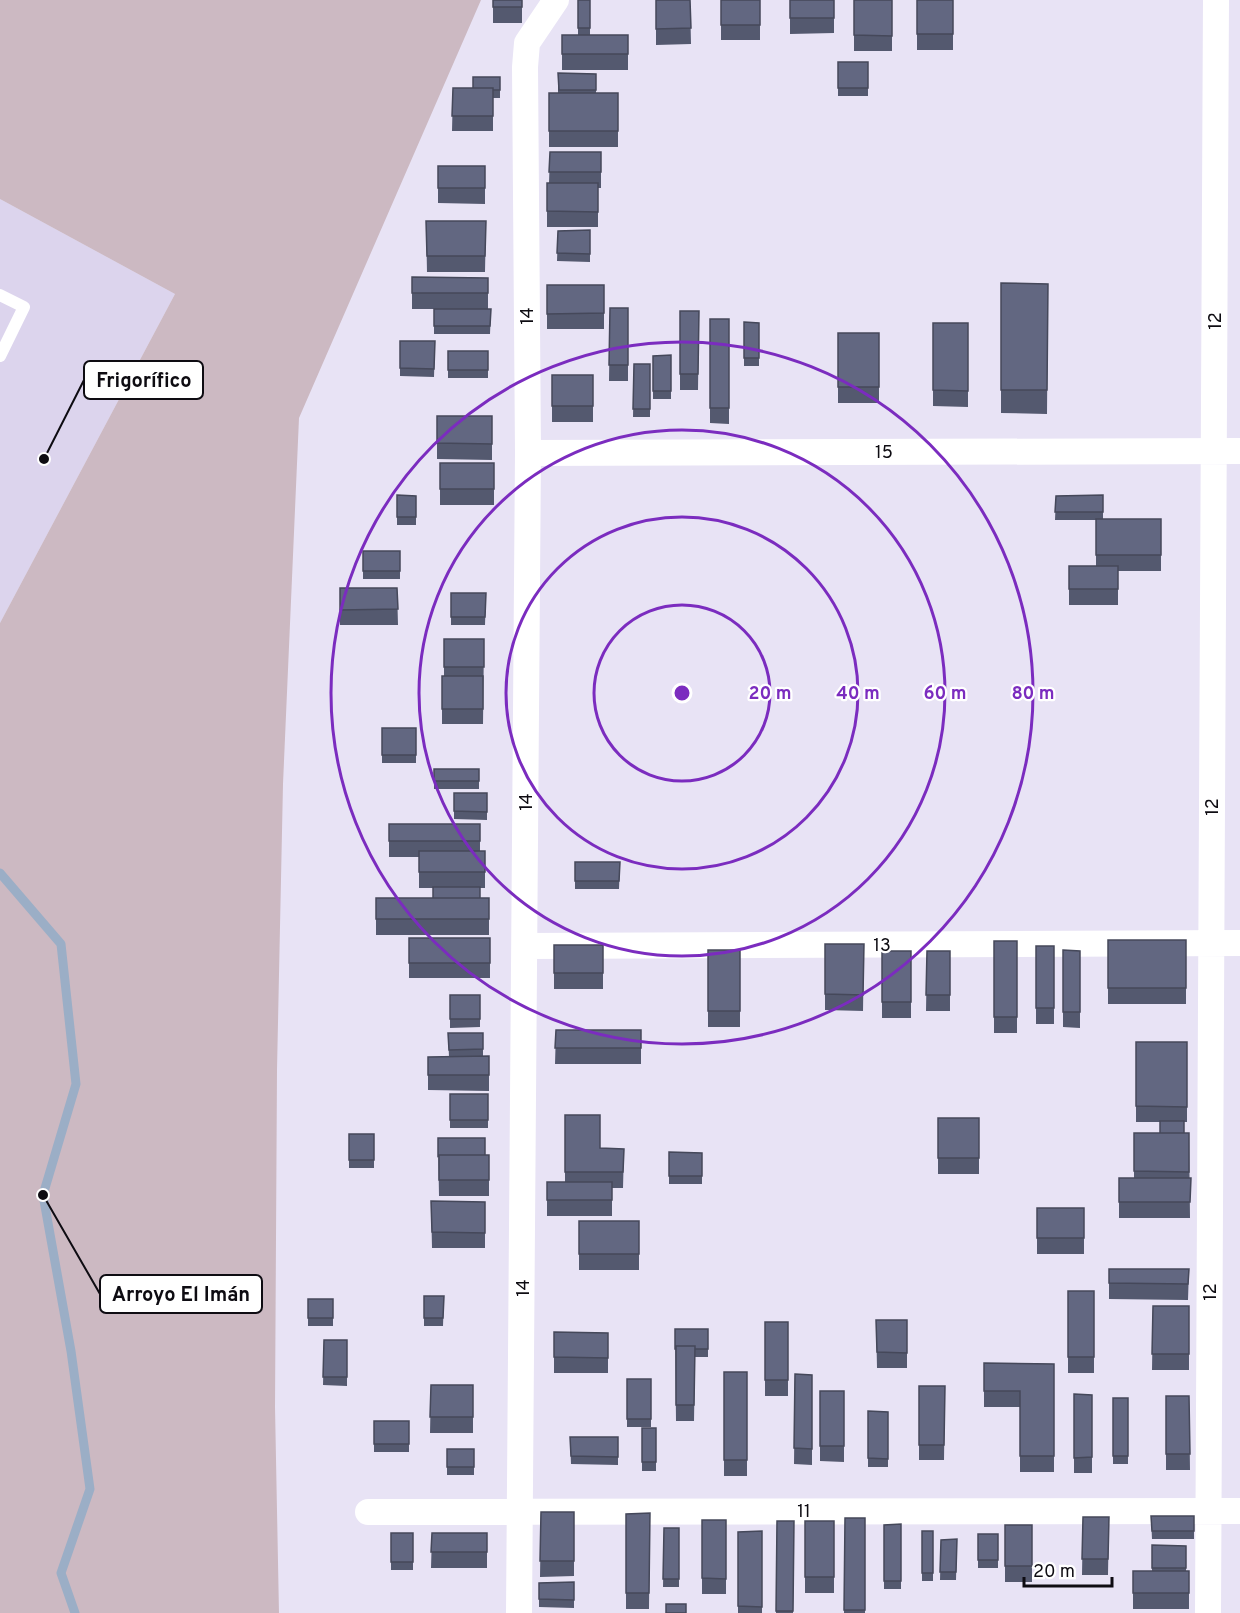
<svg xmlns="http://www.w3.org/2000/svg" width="1240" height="1613" font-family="Overpass,sans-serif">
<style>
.built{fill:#dcd4ed}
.green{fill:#ccb9c2}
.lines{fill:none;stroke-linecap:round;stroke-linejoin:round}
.stream{stroke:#9baec6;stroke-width:9}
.service{stroke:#fff;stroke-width:12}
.minor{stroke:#fff;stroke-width:26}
.wall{fill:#54596f}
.building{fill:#626781;stroke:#45485a;stroke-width:1.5}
.ring{fill:none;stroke:#7b2cbf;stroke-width:3}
.labels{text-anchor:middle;stroke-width:4.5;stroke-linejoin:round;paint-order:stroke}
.street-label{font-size:18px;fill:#0e0c12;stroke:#fff}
.centre{fill:#7b2cbf;stroke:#fff;stroke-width:3}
.ring-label{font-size:18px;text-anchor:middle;font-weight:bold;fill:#7b2cbf;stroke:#fff;stroke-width:4.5;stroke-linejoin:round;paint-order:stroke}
.leader{fill:none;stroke:#0e0c12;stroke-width:2}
.callout-dot{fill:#0e0c12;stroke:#fff;stroke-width:2}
.callout{fill:#fff;stroke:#0e0c12;stroke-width:2}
.callout-label{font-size:20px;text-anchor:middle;font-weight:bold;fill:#0e0c12}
</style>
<rect width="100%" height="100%" fill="#e8e3f5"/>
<path class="built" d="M0 199 175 294 0 623Z"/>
<path class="green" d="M0 0H481L299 418 283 784 277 1070 275 1407 279 1613H0V623L175 294 0 199Z"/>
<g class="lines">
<path class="stream" d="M0 873 61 944 76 1084 43 1195 71 1351 90 1489 61 1573 75 1613"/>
<path class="service" d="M0 295 24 307 0 356"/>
<path class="minor" d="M528 453 1240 451
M525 946 1240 943
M368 1512 1240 1511
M519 1613 528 453 525 67 527 43 556 0
M1208 1613 1216 0"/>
</g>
<path class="wall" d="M493 0H522V23H493Z
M578 0H590V35H628V70H562V35H578Z
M656 0H690L691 44 656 45Z
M721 0H760V40H721Z
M790 0H834V33L790 34Z
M854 0H892V51H854Z
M917 0H953V50H917Z
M838 62H868V96H838Z
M558 73 596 74V93H618V147H549V93H558Z
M500 77V98H493V131H452L453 88H473Z
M550 152H601V188H598V227H547V183H549Z
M438 166H485V204L438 203Z
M426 221H486L485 272H427Z
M590 230V262L557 261 558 231Z
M412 277 488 278V309H491L490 334H434V309H412Z
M1001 283 1048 284 1047 414 1001 413Z
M547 285H604V329H547Z
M610 308H628V381H609Z
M680 311H699L698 390H680Z
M710 319H729V424L710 423Z
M744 322 759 323V366H744Z
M933 323H968V407L933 406Z
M838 333H879V403H838Z
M400 341H435L434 377 400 376Z
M448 351H488V378H448Z
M671 355V399H653V356Z
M634 364H650V417H633Z
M552 375H593V422H552Z
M437 416H492V460L437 459Z
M440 463H494V505H440Z
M397 495 416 496V525H397Z
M1103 495V519H1161V571H1118V605H1069V566H1096V520H1055L1056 496Z
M363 551H400V579H363Z
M340 588H397L398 625H340Z
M451 593H486L485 625H451Z
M444 639H484L483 724H442V676H444Z
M382 728H416V763H382Z
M434 769H479V789H434Z
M454 793H487V820L454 819Z
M389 824H480V851L485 872V888H480V898H489V935H376V898H433V888H419V857H389Z
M575 862H620L619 889H575Z
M409 938H490V978H409Z
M1108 940H1186V1004H1108Z
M994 941H1017V1033H994Z
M825 944H864L863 1011 825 1010Z
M554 945H603V989H554Z
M1036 946H1054V1024H1036Z
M708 950H740V1027H708Z
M1063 950 1080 951V1028L1063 1027Z
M882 951H911V1018H882Z
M927 951H950V1011H926Z
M450 995H480V1027L450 1028Z
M556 1030H641V1064H555Z
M448 1033H483V1056H489V1091L428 1090V1057H449Z
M1136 1042H1187V1122H1184V1133H1189L1190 1218H1119V1178H1134V1133H1160V1122H1136Z
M450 1094H488V1128H450Z
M565 1115 600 1148 624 1149 623 1188H612V1216H547V1182H565Z
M938 1118H979V1174H938Z
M349 1134H374V1168H349Z
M438 1138 485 1155H489V1196H439Z
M669 1152 702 1153V1184H669Z
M431 1201 485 1202V1248H432Z
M1037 1208H1084V1254H1037Z
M579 1221H639V1270H579Z
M1109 1269H1189L1188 1300 1109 1299Z
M1068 1291H1094V1373H1068Z
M424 1296H444L443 1326H424Z
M308 1299H333V1326H308Z
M1153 1306H1189V1370H1152Z
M876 1320H907V1368H877Z
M765 1322H788V1396H765Z
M675 1329H708V1357H695L694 1421H676Z
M554 1332 608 1333V1373H554Z
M324 1340H347V1386L323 1385Z
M984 1363 1054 1364V1472H1020V1407H984Z
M724 1372H747V1476H724Z
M795 1374 812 1375V1465L794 1464Z
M627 1379H651V1427H627Z
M431 1385H473V1433H430Z
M919 1386H945L944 1460H919Z
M820 1391H844V1462L820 1461Z
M1074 1394 1092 1395V1473H1074Z
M1166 1396H1189L1190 1470H1166Z
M1113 1398H1128V1464H1113Z
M868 1411 888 1412V1467H868Z
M374 1421H409V1452H374Z
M642 1428H656V1471H642Z
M570 1437H618V1465L571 1464Z
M447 1449H474V1475H447Z
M541 1512H574V1576L540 1577Z
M650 1513 649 1609H626V1514Z
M1151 1516H1194V1539H1152Z
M1083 1517H1109L1108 1575H1082Z
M845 1518H865V1613H844Z
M702 1520H726V1594H702Z
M777 1521H794L793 1613H776Z
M805 1521H834V1593H805Z
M901 1524V1589H884V1525Z
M1005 1525H1032V1582H1005Z
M664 1528H679V1587H663Z
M762 1531V1613H738V1532Z
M922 1531H933V1581H922Z
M391 1533H413V1570H391Z
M432 1533H487V1568H431Z
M978 1534H998V1568H978Z
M957 1539 956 1580H940L941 1540Z
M1152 1545 1186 1546V1571H1189V1609H1133V1571H1152Z
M574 1582V1608L539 1607V1583Z"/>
<path class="building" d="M493 0H522V7H493Z
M578 0H590V28H578Z
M656 0H690L691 28 656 29Z
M721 0H760V25H721Z
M790 0H834V18H790Z
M854 0H892V36L854 35Z
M917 0H953V34H917Z
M562 35H628V54H562Z
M838 62H868V88H838Z
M558 73 596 74V90H559Z
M473 77H500V90H493V88H473Z
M453 88H493V116H452Z
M549 93H618V131H549Z
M550 152H601V172H549Z
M438 166H485V188H438Z
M547 183H598V212L547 211Z
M426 221H486L485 256H427Z
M590 230V254L557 253 558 231Z
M412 277 488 278V293H412Z
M1001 283 1048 284 1047 390H1001Z
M547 285H604V313L547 314Z
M610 308H628V365H609Z
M434 309H491L490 326H434Z
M680 311H699L698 374H680Z
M710 319H729V408H710Z
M744 322 759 323V358H744Z
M933 323H968V391L933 390Z
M838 333H879V387H838Z
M400 341H435L434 369 400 368Z
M448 351H488V370H448Z
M671 355V391H653V356Z
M634 364H650V409H633Z
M552 375H593V406H552Z
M437 416H492V444L437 443Z
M440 463H494V489H440Z
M397 495 416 496V517H397Z
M1103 495V512H1055L1056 496Z
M1096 519H1161V555H1096Z
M363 551H400V571H363Z
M1069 566H1118V589H1069Z
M340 588H397L398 609 340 610Z
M451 593H486L485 617H451Z
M444 639H484V667H444Z
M442 676H483V709H442Z
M382 728H416V755H382Z
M434 769H479V781H434Z
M454 793H487V812L454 811Z
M389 824H480V841H389Z
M419 851H485V872H419Z
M575 862H620L619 881H575Z
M433 887H480V898H433Z
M376 898H489V919H376Z
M409 938H490V963H409Z
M1108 940H1186V988H1108Z
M994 941H1017V1017H994Z
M825 944H864L863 995 825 994Z
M554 945H603V973H554Z
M1036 946H1054V1008H1036Z
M708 950H740V1011H708Z
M1063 950 1080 951V1012H1063Z
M882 951H911V1002H882Z
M927 951H950V995H926Z
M450 995H480V1019H450Z
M556 1030H641V1048H555Z
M448 1033H483V1049L449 1050Z
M1136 1042H1187V1107L1136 1106Z
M489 1056V1075H428V1057Z
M450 1094H488V1120H450Z
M565 1115H600V1148L624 1149 623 1172H565Z
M938 1118H979V1158H938Z
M1160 1121H1184V1133H1160Z
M1134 1133H1189V1172L1134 1171Z
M349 1134H374V1160H349Z
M438 1138H485V1155H439L438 1156Z
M669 1152 702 1153V1176H669Z
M439 1155H489V1180H439Z
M1119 1178H1191L1190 1202H1119Z
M547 1182H612V1200H547Z
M431 1201 485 1202V1233L432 1232Z
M1037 1208H1084V1238H1037Z
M579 1221H639V1254H579Z
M1109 1269H1189L1188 1284 1109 1283Z
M1068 1291H1094V1357H1068Z
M424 1296H444L443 1318H424Z
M308 1299H333V1318H308Z
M1153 1306H1189V1354H1152Z
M876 1320H907V1353L877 1352Z
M765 1322H788V1380H765Z
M675 1329H708V1349H695V1346H676V1349H675Z
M554 1332 608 1333V1358L554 1357Z
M324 1340H347V1377H323Z
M676 1346H695L694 1405H676Z
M984 1363 1054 1364V1456H1020V1391H984Z
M724 1372H747V1460H724Z
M795 1374 812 1375V1449L794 1448Z
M627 1379H651V1419H627Z
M431 1385H473V1417H430Z
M919 1386H945L944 1445H919Z
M820 1391H844V1446H820Z
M1074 1394 1092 1395V1457L1074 1458Z
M1166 1396H1189L1190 1454H1166Z
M1113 1398H1128V1456H1113Z
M868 1411 888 1412V1459L868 1458Z
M374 1421H409V1444H374Z
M642 1428H656V1462H642Z
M570 1437H618V1457L571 1456Z
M447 1449H474V1467H447Z
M541 1512H574V1561H540Z
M650 1513 649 1593H626V1514Z
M1151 1516H1194V1531H1152Z
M1083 1517H1109L1108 1559H1082Z
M845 1518H865V1610H844Z
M702 1520H726V1579L702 1578Z
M777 1521H794L793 1611H776Z
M805 1521H834V1577H805Z
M901 1524V1581H884V1525Z
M1005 1525H1032V1566H1005Z
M664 1528H679V1579H663Z
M762 1531V1607L738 1606V1532Z
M922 1531H933V1573H922Z
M391 1533H413V1562H391Z
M432 1533H487V1552H431Z
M978 1534H998V1560H978Z
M957 1539 956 1572H940L941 1540Z
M1152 1545 1186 1546V1568H1152Z
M1133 1571H1189V1593H1133Z
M574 1582V1600L539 1599V1583Z
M666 1604H686V1613H666Z"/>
<g class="ring">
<circle cx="682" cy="693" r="88"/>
<circle cx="682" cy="693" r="176"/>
<circle cx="682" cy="693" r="263"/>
<circle cx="682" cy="693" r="351"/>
</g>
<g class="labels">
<g class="street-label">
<text transform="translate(527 316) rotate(-90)" y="6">14</text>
<text transform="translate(1215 321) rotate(-90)" y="6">12</text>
<text x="884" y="458">15</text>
<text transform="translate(526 802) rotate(-90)" y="6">14</text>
<text transform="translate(1212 807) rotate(-90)" y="6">12</text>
<text x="882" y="951">13</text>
<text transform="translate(523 1288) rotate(-90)" y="6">14</text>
<text transform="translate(1210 1292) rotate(-90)" y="6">12</text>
<text x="804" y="1517">11</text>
</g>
</g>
<circle cx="682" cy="693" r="9" class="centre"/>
<g class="ring-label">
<text x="770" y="699">20 m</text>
<text x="858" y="699">40 m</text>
<text x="945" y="699">60 m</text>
<text x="1033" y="699">80 m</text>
</g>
<path class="leader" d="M44 459L84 380M43 1195L100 1294"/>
<g class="callout-dot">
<circle cx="44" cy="459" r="6"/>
<circle cx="43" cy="1195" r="6"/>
</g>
<g class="callout">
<rect x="84" y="361" width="119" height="38" rx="6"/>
<rect x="100" y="1275" width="162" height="38" rx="6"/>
</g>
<g class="callout-label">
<text x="144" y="387">Frigorífico</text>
<text x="181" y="1301">Arroyo El Imán</text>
</g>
<path d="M1024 1577v9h88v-9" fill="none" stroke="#0e0c12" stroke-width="3"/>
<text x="1033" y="1577" font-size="18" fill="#0e0c12" stroke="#ffffff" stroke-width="4.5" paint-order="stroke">20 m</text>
</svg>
